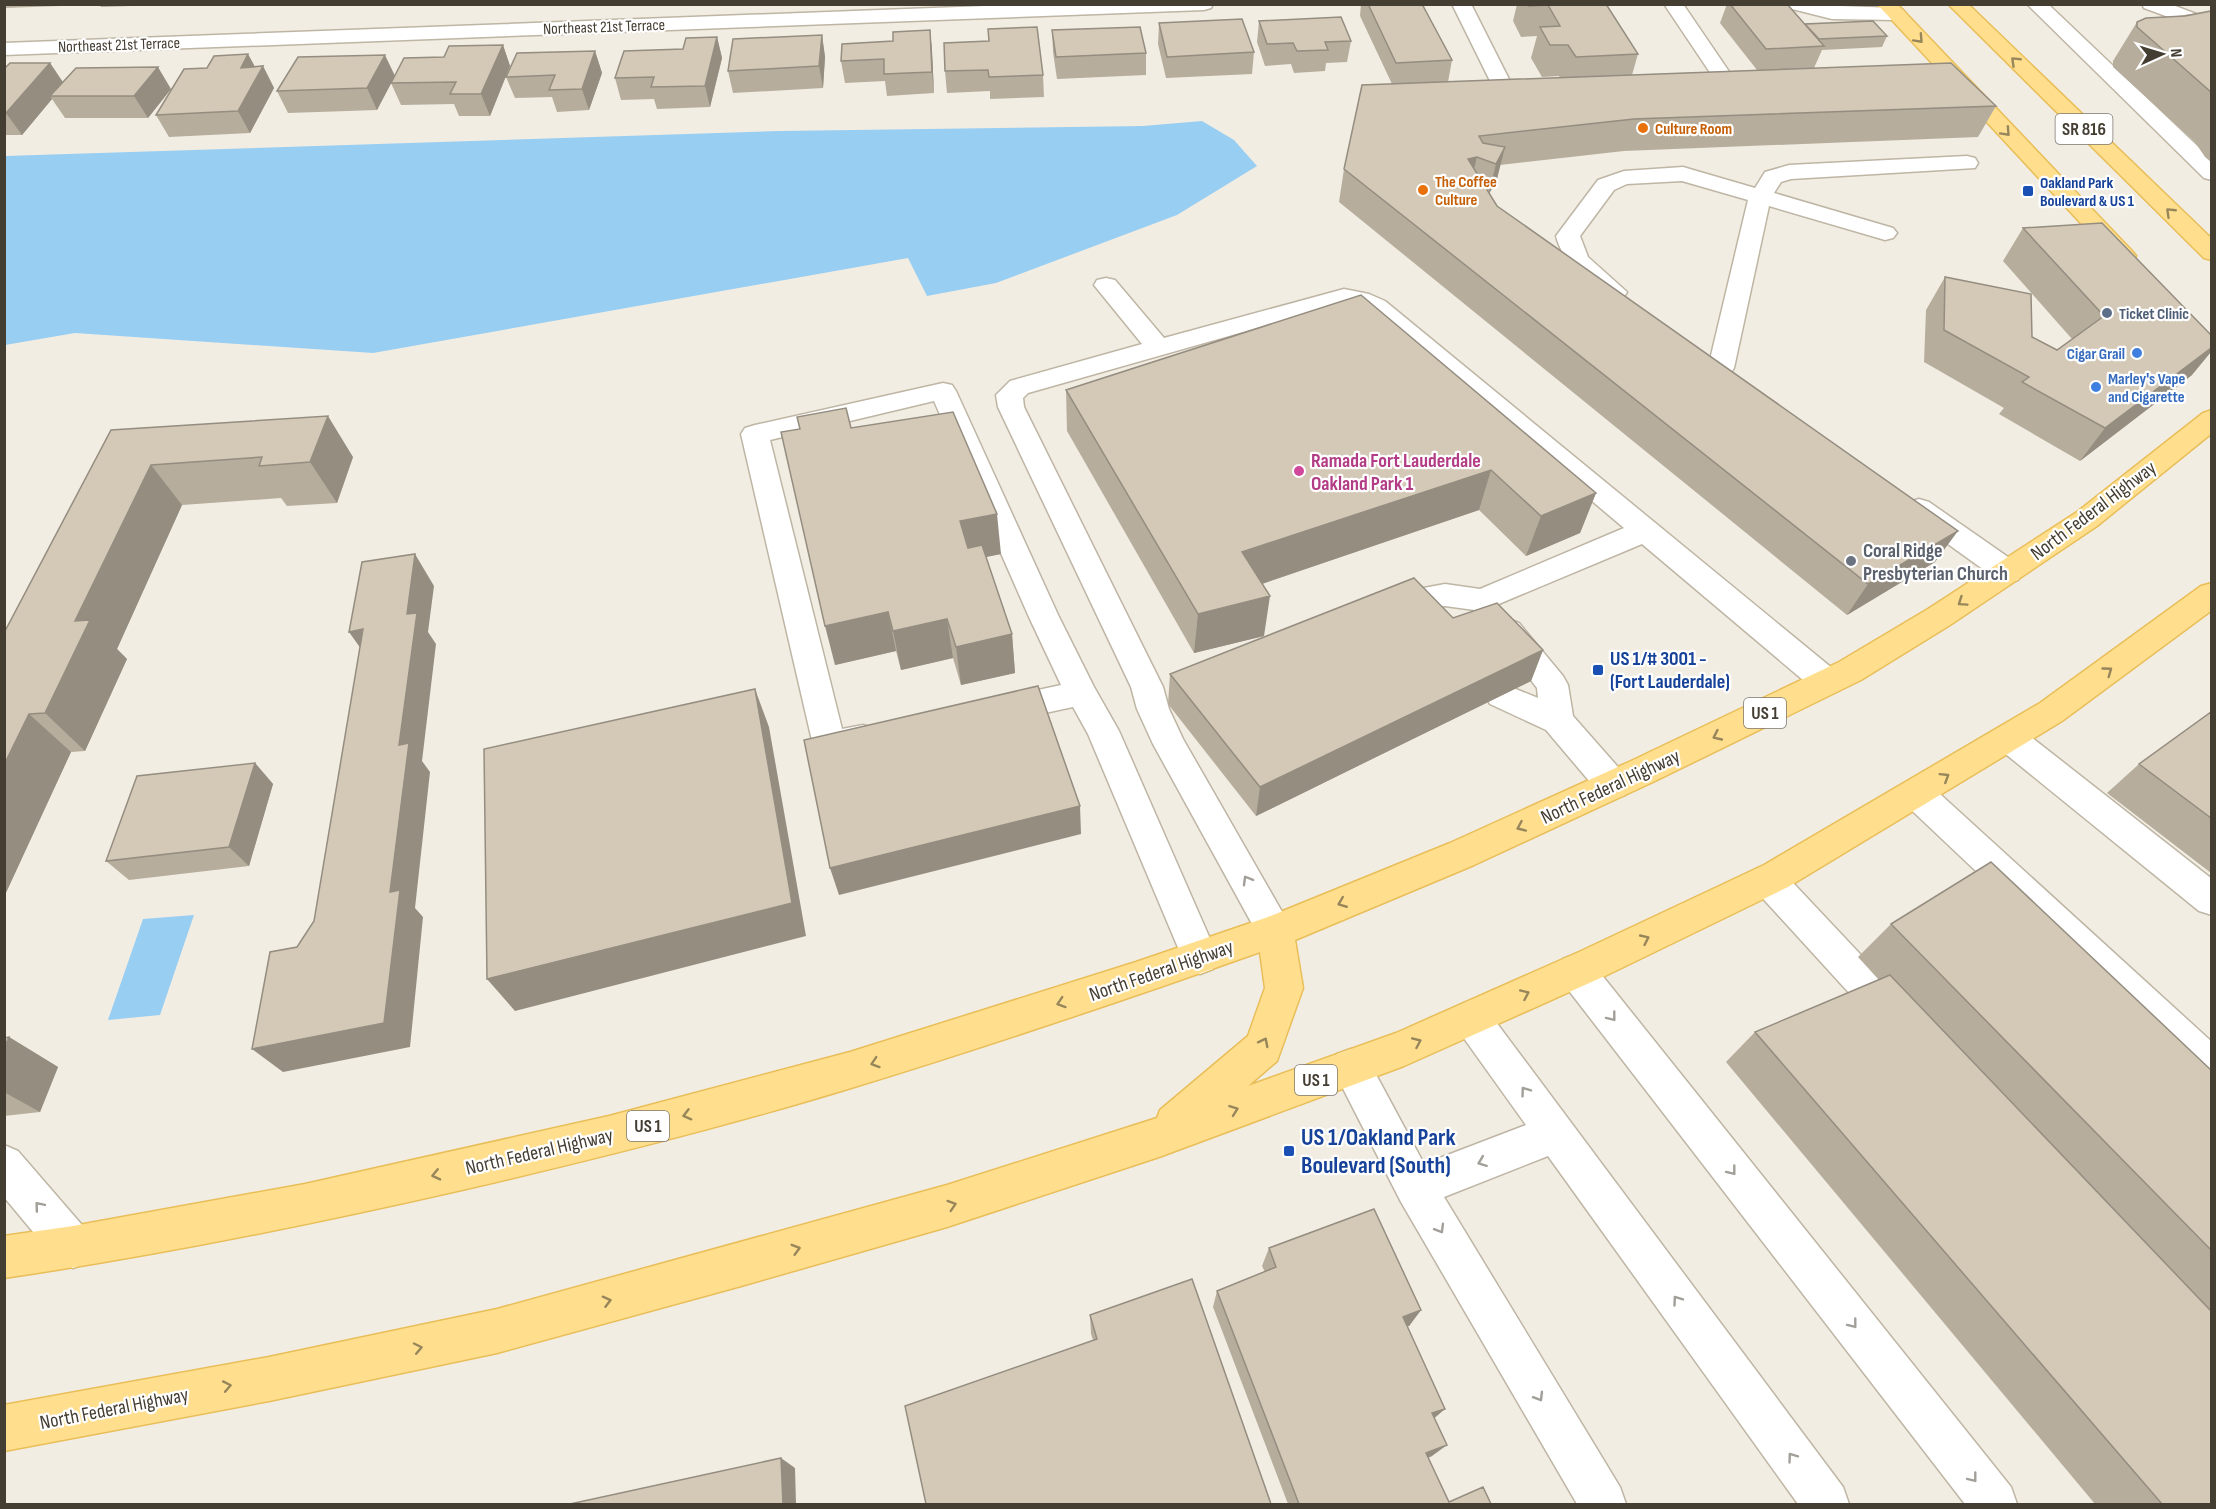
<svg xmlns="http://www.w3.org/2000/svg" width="2216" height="1509" font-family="'Sofia Sans Condensed',sans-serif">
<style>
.water{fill:#99cef3}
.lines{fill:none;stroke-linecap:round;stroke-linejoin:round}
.minor-casing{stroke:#beb5a4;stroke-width:3}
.major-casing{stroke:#e9be59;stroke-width:3}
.minor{fill:#fff;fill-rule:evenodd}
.major{fill:#ffdf8e;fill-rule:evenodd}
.wall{fill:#b6ad9d}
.shaded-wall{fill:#948d80}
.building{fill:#d4c9b7;stroke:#948d80;stroke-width:1.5}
.oneway{stroke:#98865b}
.oneway2{stroke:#a29e98}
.food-dot{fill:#e8710a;stroke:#fff;stroke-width:2}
.transit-dot{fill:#1a4fb4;stroke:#fff;stroke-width:2}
.service-dot{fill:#5c6f8a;stroke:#fff;stroke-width:2}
.shop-dot{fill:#3f7fe0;stroke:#fff;stroke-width:2}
.hotel-dot{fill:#d1479c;stroke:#fff;stroke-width:2}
.worship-dot{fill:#6b7280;stroke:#fff;stroke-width:2}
.labels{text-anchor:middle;stroke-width:4.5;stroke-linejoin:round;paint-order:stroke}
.far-street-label{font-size:16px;fill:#443d32;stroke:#fff}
.far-food-label{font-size:16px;font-weight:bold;fill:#c56008;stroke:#fff;text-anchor:start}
.far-transit-label{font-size:16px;font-weight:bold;fill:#164399;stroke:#fff;text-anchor:start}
.far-service-label{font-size:16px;font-weight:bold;fill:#4e5e75;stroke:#fff;text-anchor:start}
.far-shop-label{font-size:16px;font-weight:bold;fill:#366cbe;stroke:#fff;text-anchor:end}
.shield{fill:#fff;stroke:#7c7770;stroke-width:1.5}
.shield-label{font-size:18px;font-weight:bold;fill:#443d32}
.hotel-label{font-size:20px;font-weight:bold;fill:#b23c85;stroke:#fff;text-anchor:start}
.street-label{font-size:20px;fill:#443d32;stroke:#fff}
.worship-label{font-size:20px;font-weight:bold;fill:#5b616d;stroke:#fff;text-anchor:start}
.transit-label{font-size:20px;font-weight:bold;fill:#164399;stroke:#fff;text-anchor:start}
.near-transit-label{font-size:24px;font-weight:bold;fill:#164399;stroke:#fff;text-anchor:start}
</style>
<rect width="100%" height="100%" fill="#f2ede2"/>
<path class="water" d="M1202 121 1234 140 1257 166 1177 215 996 283 927 296 908 258 373 353 75 333 5 345V156L780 131 1143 126Z
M194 915 160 1015 108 1020 143 919Z"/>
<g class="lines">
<defs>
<path id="minor" d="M1037 4H1213L1211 8 1204 10 4 55V43Z
M1452 4H1471L1518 97 1515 101 1508 103 1501 101 1498 97Z
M1664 4H1683L1730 73 1727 77H1713Z
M1786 4 1896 8 1903 10 1906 14 1903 18 1896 20 1832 19 1788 8Z
M2027 4H2048L2212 160V180L2204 178Z
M2142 4H2170L2212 20V33L2144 8Z
M1967 156 1975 158 1978 163 1975 168 1791 179 1781 182 1774 193 1893 228 1897 233 1893 238 1885 240 1769 206 1734 368 1730 374 1721 376 1712 374 1708 368 1748 200 1682 181 1627 184 1614 190 1580 236 1588 257 1627 292 1624 297C1595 304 1562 261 1556 236L1598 180 1624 171 1683 167 1755 188 1765 172 1789 165Z
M1106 278 1115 280 1164 338 1344 289 1369 294 1385 301 1838 673 1843 682 1838 691 1827 694 1816 691 1642 544 1482 611 1445 606 1392 615 1381 612 1377 604 1381 596 1445 584 1480 589 1624 528 1367 311 1345 303 1028 393 1023 398 1024 407 1163 687 1169 709 1183 739 1293 931 1288 942 1275 947 1262 942 1153 744 1137 709 1131 687 998 407 996 395 1010 381 1142 344 1094 285 1097 280Z
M943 383 952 385 956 391 1059 617 1094 687 1119 731 1218 957 1213 969 1200 974 1187 969 1088 734 1073 707 999 723 988 719 983 710 988 701 1061 685 1029 617 934 401 770 440 842 729 863 725 875 729 879 738 875 747 829 758 817 754 813 745 741 434 745 428 755 425Z
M1919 499 1929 502 2018 564 2023 572 2018 580 2008 583 1998 580 1909 516 1905 509 1909 502Z
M1508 619 1519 623 1563 676 1568 685 1573 716 1625 775 1630 785 1625 795 1613 799 1601 795 1546 730 1490 704 1485 695 1490 686 1501 683 1538 698 1537 688 1493 631 1497 623Z
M2009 725 2021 729 2212 879V915L2199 911 1997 747 1993 738 1997 729Z
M1917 780 1929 784 2212 1042V1086L2198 1081 1905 804 1900 794 1905 784Z
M1768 865 1780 869 1908 1005 1914 1017 1908 1029 1895 1035 1882 1029 1756 891 1750 880 1756 869Z
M1576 954 1589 959 2011 1487 2017 1504H1965L1563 983 1558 971 1563 959Z
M1471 1000 1484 1006 1843 1487 1849 1504H1798L1548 1156 1444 1197 1620 1487 1626 1504H1577L1401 1202 1332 1067 1337 1054 1351 1049 1365 1054 1424 1164 1526 1125 1458 1030 1452 1018 1458 1006Z
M4 1145 18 1151 88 1232 94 1247 88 1262 73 1268 58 1262 4 1197Z"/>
<path id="major" d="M1877 4H1897L2132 251 2136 256 2132 261 2124 263 2116 261Z
M1948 4H1968L2212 239V260L2204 258Z
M2212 410V433L2097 526 1950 625 1861 680 1655 781 1474 865 1295 940 1303 988 1277 1061 1248 1086 1396 1033 1579 952 1764 865 2040 703 2201 586 2212 583V610L2062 721 1788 887 1605 976 1404 1066 1159 1157 947 1227 741 1286 497 1353 269 1401 4 1451V1405L269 1357 497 1309 947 1185 1157 1118 1160 1110 1248 1036 1265 988 1260 952C1125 1000 988 1046 851 1088 724 1127 595 1159 466 1189 313 1224 160 1255 4 1278V1236L73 1226 305 1184 609 1116 850 1052 1136 962 1268 917 1450 843 1631 761 1839 662 1928 609 2077 512 2203 413Z"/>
</defs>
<use href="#minor" class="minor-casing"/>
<use href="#major" class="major-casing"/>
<use href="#minor" class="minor"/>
<use href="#major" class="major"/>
</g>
<path class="wall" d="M4 4 88 5 4 8Z
M99 4H132L131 6 101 7Z
M156 4H183L157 6Z
M1361 4H1422L1452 60 1448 82 1560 78 1559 76 1542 77 1531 58 1537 36 1521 37 1513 21 1517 4H1606L1638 54 1632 75 1757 70 1720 23 1727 4H1787L1805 25 1887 36 1882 47 1822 50 1814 68 1996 106 1978 137 1624 151 1500 165 1497 179 1489 193 1497 206 1935 562 1847 615 1339 202 1344 169 1392 84 1360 16Z
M2211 11V162L2205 157 2195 142 2113 67V61L2137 22Z
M1259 21 1351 41 1347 62 1326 63 1325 71 1294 73 1291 64 1265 66 1257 42Z
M1159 23 1254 52 1252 74 1166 78 1158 44Z
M930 30 932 51 934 93 887 96 885 81 845 83 841 61 893 41Z
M1052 30 1146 53V75L1057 79 1053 52Z
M822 35 825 57 823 88 733 93 728 71Z
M717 37 722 58 710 107 657 109 654 99 621 100 615 78 683 49Z
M944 43 1043 75 1044 97 990 99V91L947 93 945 71Z
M503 45 510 66 490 116H459L454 104 401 105 391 83 393 79 377 110 288 113 277 91 395 76Z
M595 51 602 73 589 110 557 112 552 97 515 98 506 77Z
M50 63 63 82 171 89 148 118H65L52 99 22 135H4V69Z
M263 66 274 88 250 133 169 137 156 115 207 68Z
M2023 228 2192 375 2080 461 1999 414 2004 408 1924 362 1926 310 1945 277 2032 337 2057 350 2072 339 2003 261Z
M1361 295 1596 493 1580 533 1526 556 1479 510 1262 584 1264 636 1194 653 1067 431 1066 390Z
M851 428 1001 554 986 557 1012 634 1015 673 961 685 953 658 901 670 896 651 835 665Z
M111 430 353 457 337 503 287 506 281 498 182 505 117 649 127 659 85 751 71 752 4 897V633Z
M1453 618 1543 650 1531 681 1256 816 1168 704 1170 674Z
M2211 712V873L2107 793 2139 764Z
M255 763 273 784 249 866 129 880 106 861Z
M1891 924 2211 1070V1504H2095L1726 1062 1755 1032 1879 980 1858 957Z
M9 1037 58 1067 40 1112 4 1116V1038Z
M1269 1248 1421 1310 1409 1326H1407L1434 1418 1432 1456 1428 1458 1449 1502 1491 1504H1288L1213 1307 1217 1291 1265 1272 1262 1266Z
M1090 1315 1271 1504 1093 1340 1091 1334Z"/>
<path class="shaded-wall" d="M930 30 932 51 934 93 932 72Z
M822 35 825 57 823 88 819 66Z
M717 37 722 58 710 107 705 86Z
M503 45 510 66 490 116 481 94Z
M595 51 602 73 589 110 582 89Z
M248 54 259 74 263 66 274 88 250 133 238 111 241 68Z
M385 55 395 76 377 110 367 88Z
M50 63 64 84 50 96 52 99 22 135 6 113Z
M158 67 171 89 148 118 134 96Z
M1505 147 1497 179 1488 196 1496 164Z
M1477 157 1469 189 1468 159Z
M2211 348V352L2192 375 2080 461 2105 428Z
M328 416 353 457 337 503 310 462Z
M151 465 182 505 117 649 127 659 85 751 45 713 75 621Z
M1491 470 1479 510 1238 592 1242 552Z
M1596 493 1580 533 1526 556 1541 516Z
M997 514 1001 554 965 561 960 521Z
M1958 531 1935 562 1847 615 1868 584Z
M415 554 434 586 428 632 436 644 422 761 430 772 415 908 423 917 410 1047 283 1072 252 1049 390 892 407 614Z
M1270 596 1264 636 1194 653 1198 614Z
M888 612 896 651 835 665 825 626Z
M947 619 953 658 901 670 893 631Z
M363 629 371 663 349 632Z
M1012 634 1015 673 961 685 956 647Z
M1543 650 1531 681 1256 816 1260 787Z
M755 689 769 727 806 936 515 1011 487 979Z
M29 714 71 752 4 897V765Z
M255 763 273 784 249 866 229 847Z
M1080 806 1081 834 839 895 830 868Z
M9 1037 58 1067 40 1112 4 1092V1048Z
M1421 1310 1409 1326 1391 1333 1403 1317Z
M1445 1409 1431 1421 1432 1413Z
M1447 1445 1432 1456 1413 1464 1426 1453Z
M781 1458 795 1468 796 1504H783Z"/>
<path class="building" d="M1368 4H1422L1452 60 1396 63Z
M1528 4H1606L1638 54 1576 57 1568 45H1550L1540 27 1560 26 1548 5 1529 6Z
M1730 4H1787L1824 46 1766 49Z
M2211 11V92L2137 27V22L2146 18 2185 16Z
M1341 17 1351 41 1325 42 1328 50 1297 51 1293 43 1267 44 1259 21Z
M1242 19 1254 52 1167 57 1159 23Z
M1873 21 1887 36 1819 39 1805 24Z
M1037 27 1043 75 989 77 988 70 945 71 944 43 989 41 988 29Z
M1140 27 1146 53 1056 57 1052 30Z
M930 30 932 72 884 74V59L841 61 842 44 893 41V32Z
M822 35 819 66 728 71 733 39Z
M717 37 705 86 651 87 654 77 615 78 624 51 683 49 686 38Z
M503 45 481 94H450L456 82 391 83 404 58 444 57 449 46Z
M595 51 582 89 549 90 555 75 506 77 517 53Z
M248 54 241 68 263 66 238 111 156 115 184 69 207 68 214 56Z
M385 55 367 88 277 91 298 57Z
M10 63H50L6 113H4V69Z
M1951 63 1996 106 1634 119 1479 136 1483 143 1505 147 1496 164 1477 157 1468 159 1497 206 1958 531 1868 584 1344 169 1362 85Z
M158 67 134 96H50L76 68Z
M2102 223 2211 335V348L2105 428 2022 382 2029 377 1944 330 1945 277 2031 294 2032 337 2057 350 2104 316 2023 228Z
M1361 295 1596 493 1541 516 1491 470 1242 552 1270 596 1198 614 1066 390Z
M846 408 851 428 953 412 997 514 960 521 968 548 982 545 1012 634 956 647 947 619 893 631 888 612 825 626 781 432 800 429 797 417Z
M328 416 310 462 259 466 262 457 151 465 75 621 90 620 45 713 29 714 4 765V633L111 430Z
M415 554 407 614 417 613 399 745 409 743 390 892 400 890 384 1023 252 1049 270 952 297 947 314 921 363 629 349 632 362 562Z
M1414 578 1453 618 1497 603 1543 650 1260 787 1170 674Z
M1038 686 1080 806 830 868 804 740Z
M755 689 792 903 487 979 484 749Z
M2211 712V818L2139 764Z
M255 763 229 847 106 861 137 776Z
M1991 862 2211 1070V1250L1891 924Z
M1890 975 2211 1311V1504H2162L1755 1032Z
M9 1037 4 1048V1038Z
M1374 1209 1421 1310 1403 1317 1445 1409 1432 1413 1447 1445 1426 1453 1449 1502 1483 1487 1491 1504H1299L1217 1291 1276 1267 1269 1248Z
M1192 1279 1271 1504H926L905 1406 1097 1339 1090 1315Z
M781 1458 783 1504H570Z"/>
<defs><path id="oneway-chevron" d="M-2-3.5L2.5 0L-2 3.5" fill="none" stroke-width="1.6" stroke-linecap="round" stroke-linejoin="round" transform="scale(1.5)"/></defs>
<g class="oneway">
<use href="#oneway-chevron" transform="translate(1919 39) rotate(47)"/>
<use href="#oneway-chevron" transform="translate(2015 61) rotate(-136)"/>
<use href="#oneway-chevron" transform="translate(2006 132) rotate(47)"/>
<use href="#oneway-chevron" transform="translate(2170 212) rotate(-136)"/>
<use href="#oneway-chevron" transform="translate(1962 602) rotate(146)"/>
<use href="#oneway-chevron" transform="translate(2108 671) rotate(-36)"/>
<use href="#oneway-chevron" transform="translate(1717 736) rotate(155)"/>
<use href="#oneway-chevron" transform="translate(1945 777) rotate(-32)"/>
<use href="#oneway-chevron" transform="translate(1521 827) rotate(156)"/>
<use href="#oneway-chevron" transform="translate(1342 903) rotate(158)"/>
<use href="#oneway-chevron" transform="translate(1645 939) rotate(-25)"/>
<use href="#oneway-chevron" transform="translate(1525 994) rotate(-24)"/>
<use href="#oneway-chevron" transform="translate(1061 1003) rotate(162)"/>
<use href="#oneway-chevron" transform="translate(1264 1042) rotate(-63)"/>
<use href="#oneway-chevron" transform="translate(1417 1042) rotate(-24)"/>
<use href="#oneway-chevron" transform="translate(875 1063) rotate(162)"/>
<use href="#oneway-chevron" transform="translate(1234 1110) rotate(-20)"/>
<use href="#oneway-chevron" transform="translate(687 1115) rotate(165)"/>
<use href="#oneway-chevron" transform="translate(436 1175) rotate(167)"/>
<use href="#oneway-chevron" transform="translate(952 1205) rotate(-18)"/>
<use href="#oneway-chevron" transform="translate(796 1249) rotate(-16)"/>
<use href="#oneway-chevron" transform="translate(607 1301) rotate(-15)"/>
<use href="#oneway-chevron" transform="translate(418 1348) rotate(-12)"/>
<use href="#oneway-chevron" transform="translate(227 1386) rotate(-11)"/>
</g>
<g class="oneway2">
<use href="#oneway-chevron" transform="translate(1247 880) rotate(-120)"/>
<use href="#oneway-chevron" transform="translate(1612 1017) rotate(52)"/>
<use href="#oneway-chevron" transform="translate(1525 1091) rotate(-126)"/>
<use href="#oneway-chevron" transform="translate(1482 1162) rotate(159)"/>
<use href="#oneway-chevron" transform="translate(1732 1171) rotate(52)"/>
<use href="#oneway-chevron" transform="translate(39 1206) rotate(-130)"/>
<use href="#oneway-chevron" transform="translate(1440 1229) rotate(59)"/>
<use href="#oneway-chevron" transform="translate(1677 1300) rotate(-126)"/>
<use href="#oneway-chevron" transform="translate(1853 1324) rotate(52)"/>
<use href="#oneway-chevron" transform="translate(1539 1397) rotate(59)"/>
<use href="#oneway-chevron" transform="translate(1792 1457) rotate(-126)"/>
<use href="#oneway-chevron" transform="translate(1973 1478) rotate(52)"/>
</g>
<g class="food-dot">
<circle cx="1643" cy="128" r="6"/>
<circle cx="1423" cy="190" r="6"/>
</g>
<g class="transit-dot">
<rect x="2022" y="185" width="12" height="12" rx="3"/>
<rect x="1592" y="664" width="12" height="12" rx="3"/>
<rect x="1283" y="1145" width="12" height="12" rx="3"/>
</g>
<circle class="service-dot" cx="2107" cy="313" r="6"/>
<g class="shop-dot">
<circle cx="2137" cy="353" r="6"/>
<circle cx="2096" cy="387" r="6"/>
</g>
<circle class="hotel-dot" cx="1299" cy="471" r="6"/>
<circle class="worship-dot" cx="1851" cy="561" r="6"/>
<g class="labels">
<g class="far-street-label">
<text transform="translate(604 26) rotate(-2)" y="6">Northeast 21st Terrace</text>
<text transform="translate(119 44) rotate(-2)" y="6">Northeast 21st Terrace</text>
</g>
<g class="far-food-label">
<text x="1655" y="134">Culture Room</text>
<text x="1435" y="187">The Coffee<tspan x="1435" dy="18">Culture</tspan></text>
</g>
<g class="far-transit-label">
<text x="2040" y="188">Oakland Park<tspan x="2040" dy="18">Boulevard &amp; US 1</tspan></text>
</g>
<g class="far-service-label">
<text x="2119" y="319">Ticket Clinic</text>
</g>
<g class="far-shop-label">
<text x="2125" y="359">Cigar Grail</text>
<text x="2108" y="384" text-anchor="start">Marley's Vape<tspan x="2108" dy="18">and Cigarette</tspan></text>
</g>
<g class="shield">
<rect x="2055.5" y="114" width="57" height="30" rx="4.5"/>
<rect x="1744" y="698" width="42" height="30" rx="4.5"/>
<rect x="1295" y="1065" width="42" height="30" rx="4.5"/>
<rect x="627" y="1111" width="42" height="30" rx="4.5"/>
</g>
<g class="shield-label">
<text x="2084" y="135">SR 816</text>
<text x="1765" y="719">US 1</text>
<text x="1316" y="1086">US 1</text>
<text x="648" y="1132">US 1</text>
</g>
<g class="hotel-label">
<text x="1311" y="467">Ramada Fort Lauderdale<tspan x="1311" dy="23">Oakland Park 1</tspan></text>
</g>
<g class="street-label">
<text transform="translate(2093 510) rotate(-37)" y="7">North Federal Highway</text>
<text transform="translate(1610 786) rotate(-25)" y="7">North Federal Highway</text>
<text transform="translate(1161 970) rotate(-19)" y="7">North Federal Highway</text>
<text transform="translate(539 1151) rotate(-13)" y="7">North Federal Highway</text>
<text transform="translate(114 1408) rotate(-11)" y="7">North Federal Highway</text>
</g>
<g class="worship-label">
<text x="1863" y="557">Coral Ridge<tspan x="1863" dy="23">Presbyterian Church</tspan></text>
</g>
<g class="transit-label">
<text x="1610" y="665">US 1/# 3001 -<tspan x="1610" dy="23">(Fort Lauderdale)</tspan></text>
</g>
<g class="near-transit-label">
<text x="1301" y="1145">US 1/Oakland Park<tspan x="1301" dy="28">Boulevard (South)</tspan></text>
</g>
</g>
<rect width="2216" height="1509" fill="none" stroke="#443d32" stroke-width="12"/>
<g transform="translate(2162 54) rotate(86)" stroke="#ffffff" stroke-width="4.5" paint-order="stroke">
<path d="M0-4.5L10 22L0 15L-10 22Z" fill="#443d32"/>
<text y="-9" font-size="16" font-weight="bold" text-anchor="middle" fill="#443d32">N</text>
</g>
</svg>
